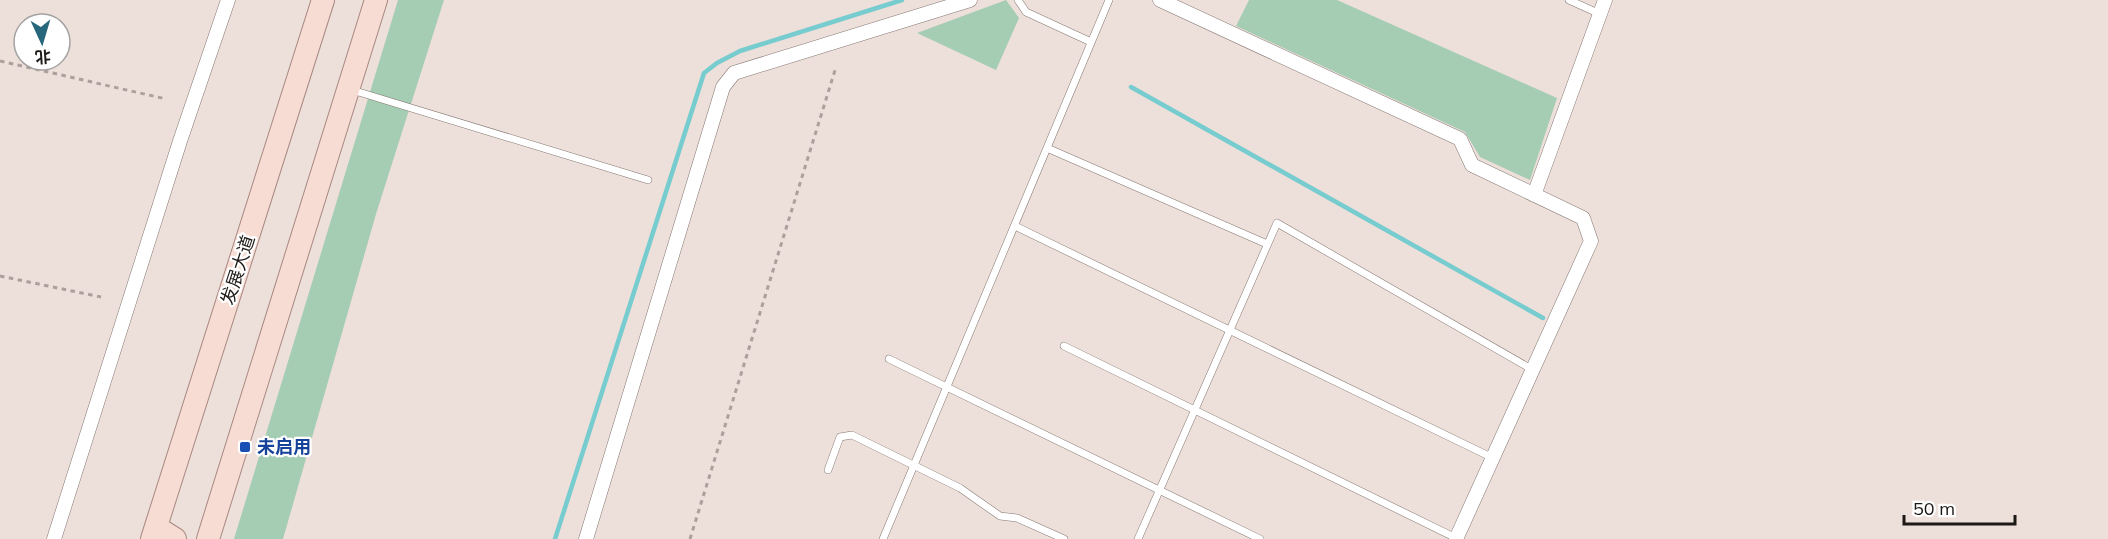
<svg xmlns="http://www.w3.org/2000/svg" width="2108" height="539" font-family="Mulish,'Noto Sans SC',sans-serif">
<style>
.green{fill:#a5cdb4}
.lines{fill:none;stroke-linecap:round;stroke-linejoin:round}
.stream{stroke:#76ccce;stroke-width:4.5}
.service-casing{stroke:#857873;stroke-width:8}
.minor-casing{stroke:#857873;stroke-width:15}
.primary-casing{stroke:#a78880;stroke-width:24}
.path{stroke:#aba09c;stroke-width:3;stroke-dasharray:4.5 4.5;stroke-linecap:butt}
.service{stroke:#fff;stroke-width:7}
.minor{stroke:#fff;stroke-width:14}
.primary{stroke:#f7dcd4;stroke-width:22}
.transit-dot{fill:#1a4fb4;stroke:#fff;stroke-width:2}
.labels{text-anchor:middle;stroke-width:4.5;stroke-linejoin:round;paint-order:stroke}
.street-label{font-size:18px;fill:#1d1917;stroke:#fff}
.transit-label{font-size:18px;font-weight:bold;fill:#164399;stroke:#fff;text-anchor:start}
</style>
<rect width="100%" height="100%" fill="#eddfda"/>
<path class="green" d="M398 0H444L376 214 283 539H234Z
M1006 0 1019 18 996 70 917 33Z
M1249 0H1337L1557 98 1530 180 1480 157 1465 132 1236 26Z"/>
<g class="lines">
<path class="stream" d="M1131 87 1543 318
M555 539 704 73 717 63 740 51 902 0"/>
<defs>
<path id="service" d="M1018 0 1026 12 1091 42
M1569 0 1600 14
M352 90 648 180
M1047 148 1267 244
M1015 226 1493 458
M1064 346 1456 538
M889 359 1260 539
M828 470 840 437 852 435 960 488 1000 516 1017 518 1064 539
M883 539 1109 0
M1138 539 1277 223 1533 370"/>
<path id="minor" d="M1160 0 1460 139 1472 165 1583 218 1591 241 1456 539
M1534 195 1605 0
M54 539 180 141 228 0
M586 539 723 87 734 73 970 0"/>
<path id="primary" d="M156 527 175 539
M152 539 323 0
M208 539 376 0"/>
</defs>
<use href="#service" class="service-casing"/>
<use href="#minor" class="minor-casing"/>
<use href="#primary" class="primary-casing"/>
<path class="path" d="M0 61 166 99
M0 276 101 297
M690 539 836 67"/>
<use href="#service" class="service"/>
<use href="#minor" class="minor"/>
<use href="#primary" class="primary"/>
</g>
<rect class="transit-dot" x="239" y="441" width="12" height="12" rx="3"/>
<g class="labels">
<g class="street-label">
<text transform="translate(238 270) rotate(-72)" y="6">发展大道</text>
</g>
<g class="transit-label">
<text x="257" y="453">未启用</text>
</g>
</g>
<g transform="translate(42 42) rotate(176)"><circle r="28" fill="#ffffff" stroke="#a5a3a2" stroke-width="1.5"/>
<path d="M0-4.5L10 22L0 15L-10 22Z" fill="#26677b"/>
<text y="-9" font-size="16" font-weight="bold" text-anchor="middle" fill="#1d1917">北</text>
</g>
<path d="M1904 515v9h111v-9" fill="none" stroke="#1d1917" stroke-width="3"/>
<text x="1913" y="515" font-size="18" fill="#1d1917" stroke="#ffffff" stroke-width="4.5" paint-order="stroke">50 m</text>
</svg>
